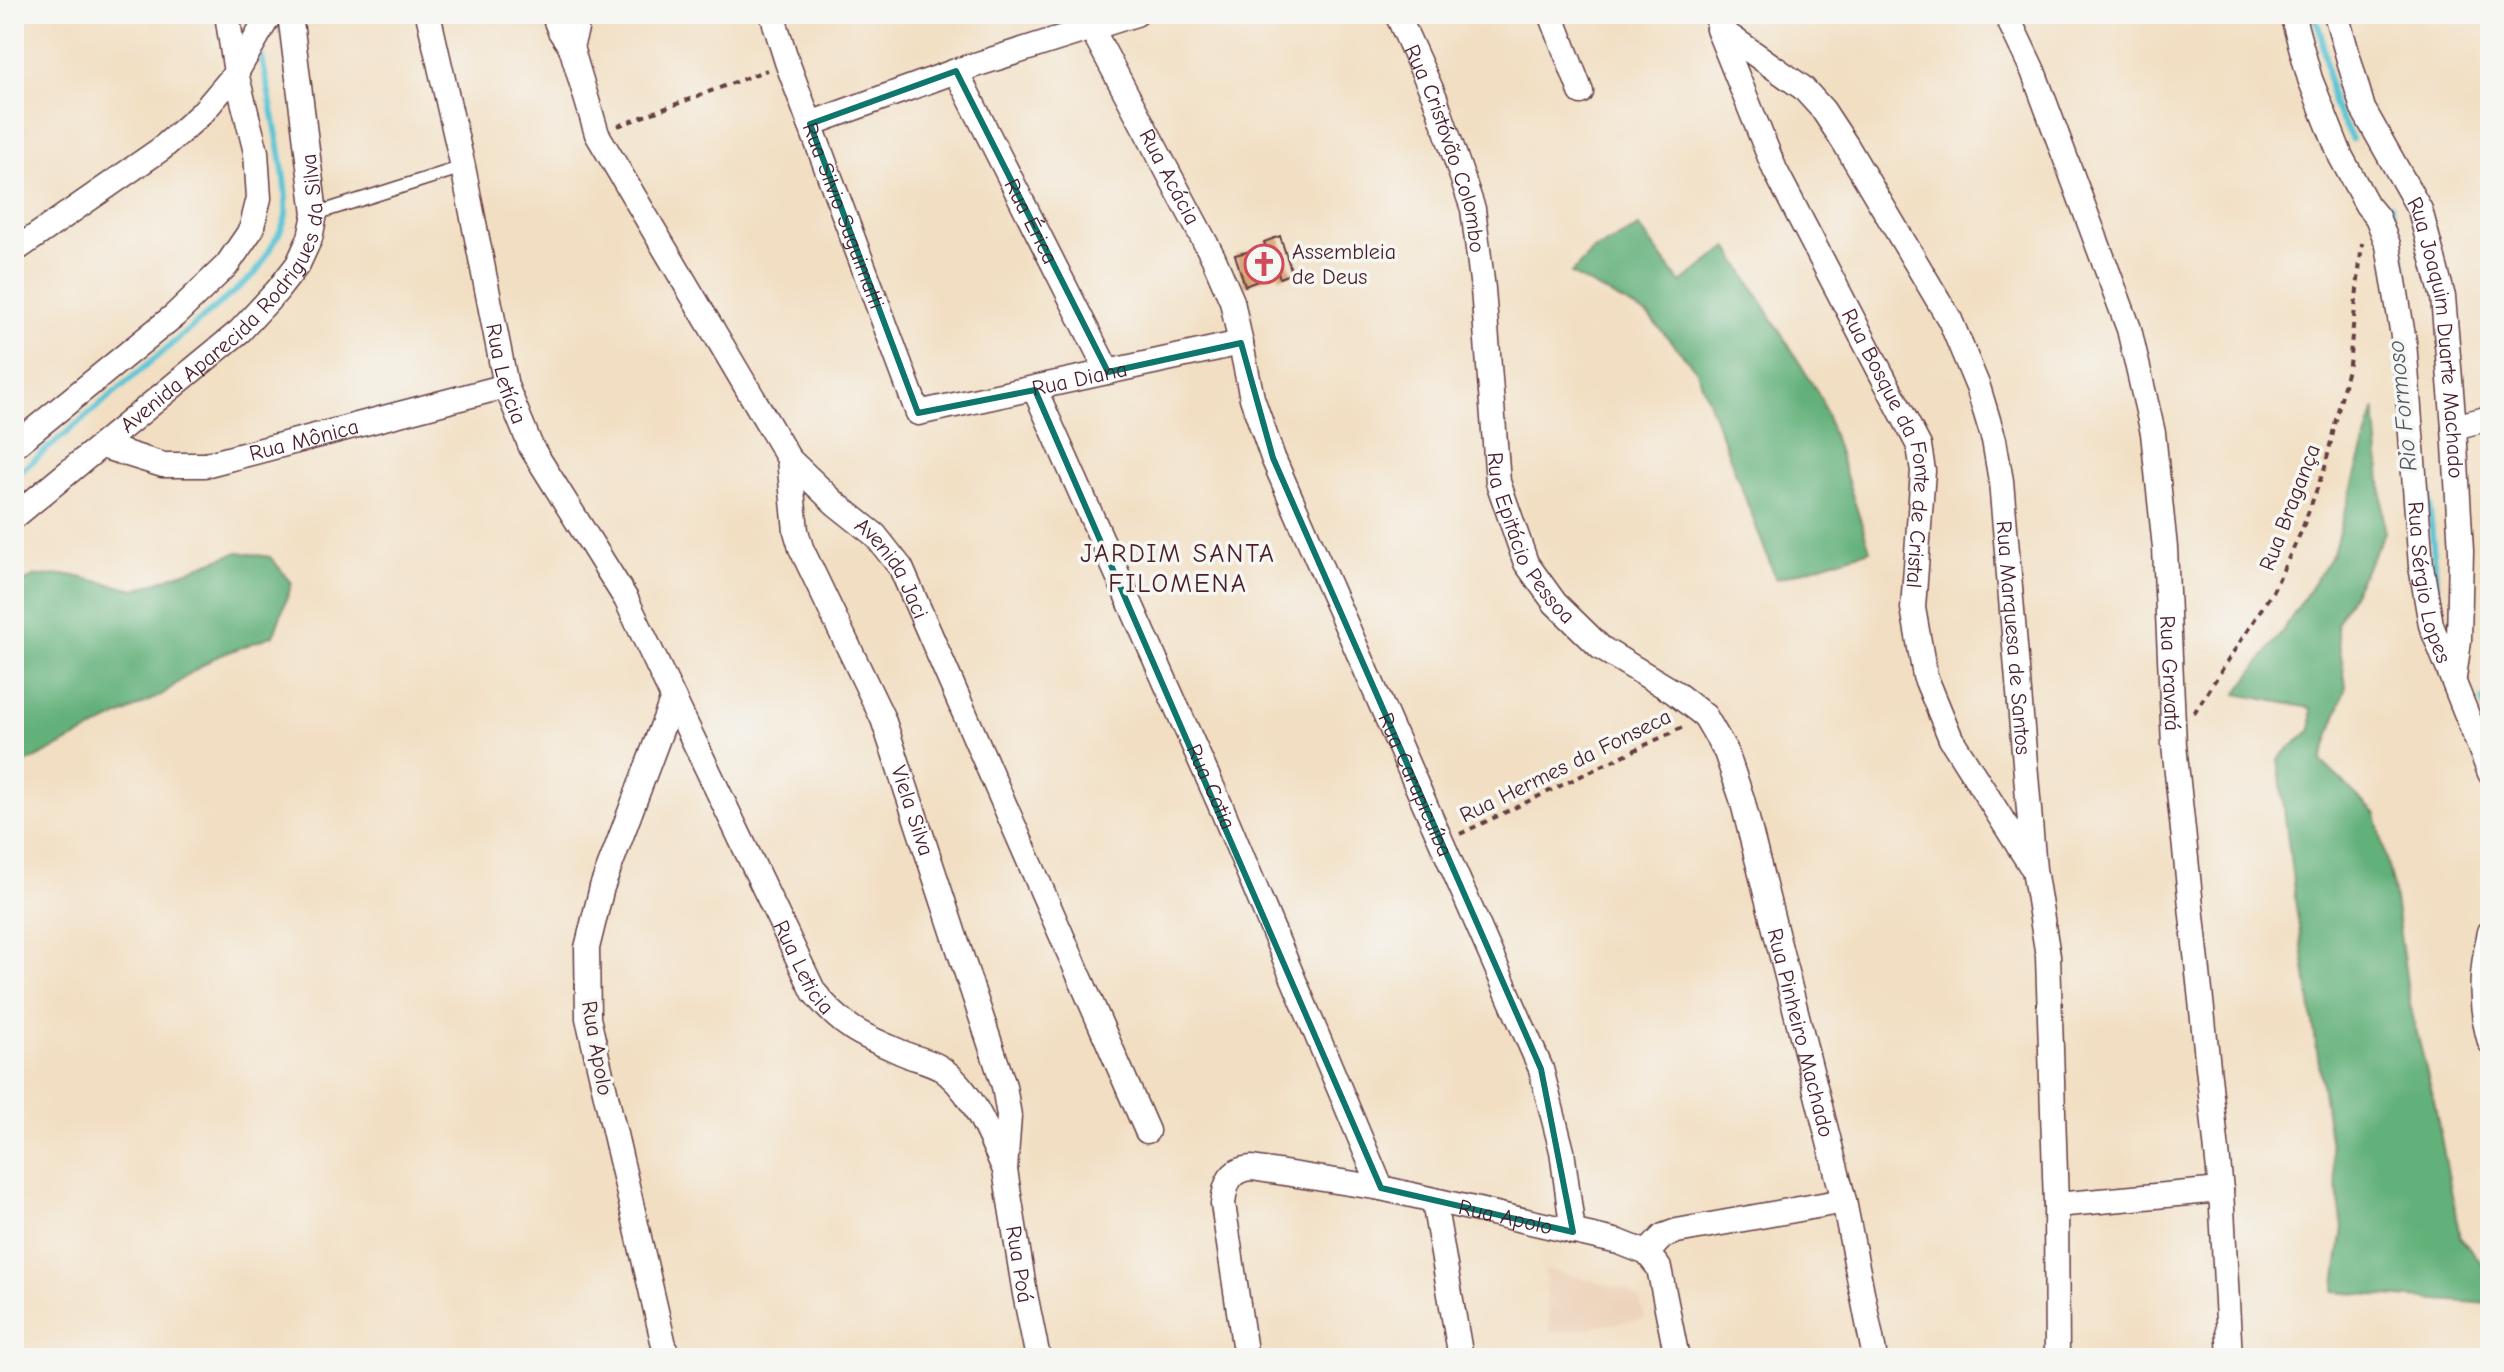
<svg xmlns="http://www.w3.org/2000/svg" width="2504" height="1372" font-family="'Comic Neue',sans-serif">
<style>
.built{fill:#edd2b9}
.forest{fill:#64b17a;stroke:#576852;stroke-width:2}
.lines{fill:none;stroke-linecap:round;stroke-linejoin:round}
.stream{stroke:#5bc5d6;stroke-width:6}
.building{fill:#d29962}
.lane-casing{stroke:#633c42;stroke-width:15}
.street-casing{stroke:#633c42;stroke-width:27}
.path{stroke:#633c42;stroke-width:4;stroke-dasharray:6 6;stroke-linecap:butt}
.lane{stroke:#fff;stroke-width:12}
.street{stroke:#fff;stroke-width:24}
.marked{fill:none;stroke:#0f766e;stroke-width:6;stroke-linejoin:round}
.labels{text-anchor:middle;stroke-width:7;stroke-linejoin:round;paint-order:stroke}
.street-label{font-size:22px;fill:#4a1f2b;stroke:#f6f6f2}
.poi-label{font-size:22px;fill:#4a1f2b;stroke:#f6f6f2;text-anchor:start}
.water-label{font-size:24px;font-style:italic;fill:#505967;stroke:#f6f6f2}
.quarter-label{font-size:26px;letter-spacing:2px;fill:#4a1f2b;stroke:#f6f6f2}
</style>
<rect width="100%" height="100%" fill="#f6f6f2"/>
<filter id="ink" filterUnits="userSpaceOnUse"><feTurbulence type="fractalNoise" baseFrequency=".0125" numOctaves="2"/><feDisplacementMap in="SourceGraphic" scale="16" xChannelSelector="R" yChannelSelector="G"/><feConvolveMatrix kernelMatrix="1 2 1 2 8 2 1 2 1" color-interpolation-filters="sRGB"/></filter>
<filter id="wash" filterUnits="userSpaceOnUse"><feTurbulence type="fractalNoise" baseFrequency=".006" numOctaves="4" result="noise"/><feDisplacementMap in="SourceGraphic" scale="32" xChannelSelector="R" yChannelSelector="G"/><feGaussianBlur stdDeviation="1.8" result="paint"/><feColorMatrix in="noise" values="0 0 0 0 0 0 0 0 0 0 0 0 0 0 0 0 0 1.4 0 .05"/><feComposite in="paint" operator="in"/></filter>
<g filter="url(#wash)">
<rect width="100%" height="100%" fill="#f2dfc3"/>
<path class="built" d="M1545 1269 1628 1290 1640 1301 1645 1319 1550 1333Z"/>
<path class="forest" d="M1639 227 1681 283 1728 247 1821 398 1870 550 1776 579 1697 371 1648 315 1571 274 1592 251Z
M2375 408 2385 533 2336 624 2346 686 2321 761 2376 814 2394 893 2410 1005 2434 1101 2460 1237 2490 1272V1304L2334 1292 2343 1228 2296 906 2278 759 2311 730V708L2237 694 2282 632 2333 553Z
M238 552 270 557 292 583 274 635 216 657 189 674 163 694 14 769V586L36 576 70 575 136 590Z"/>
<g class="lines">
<path class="stream" d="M2314 14 2321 34 2333 104 2352 139
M2391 205 2399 244
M2402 255 2410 311
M2425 458 2438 598
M14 477 255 274C266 256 279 238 285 219 292 195 267 88 262 57
M2482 700 2490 725"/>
</g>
<g id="blocks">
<path class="building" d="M1280 236 1292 273 1280 278 1278 273 1245 286 1235 255 1266 247 1264 242Z"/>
</g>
</g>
<g filter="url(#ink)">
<use href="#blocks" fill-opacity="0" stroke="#633c42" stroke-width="2"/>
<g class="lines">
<defs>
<path id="lane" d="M315 214 463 167"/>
<g id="street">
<path id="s1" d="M428 14 463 167 506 386 531 447 626 599 814 992C845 1031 866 1037 910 1056 919 1059 931 1062 939 1067 973 1089 989 1136 1005 1170"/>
<path id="s2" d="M553 14 560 31 571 47 597 134 789 459 836 504 875 535 901 568 1147 1131"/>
<path id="s3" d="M772 14 787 62 918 413 1241 343"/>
<path id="s4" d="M1084 14 1213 257 1232 301 1252 398 1273 458 1541 1069 1562 1151 1573 1232"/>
<path id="s5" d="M1397 14 1435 98 1473 209 1483 289 1498 482 1526 563 1555 603 1601 648 1674 692 1705 716 1726 752 1742 799 1844 1201 1875 1358"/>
<path d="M1551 14 1581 92"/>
<path id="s6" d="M2006 14 2033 71 2129 329 2153 433 2165 548 2174 745 2221 1190 2230 1358"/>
<path id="s7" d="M2292 14 2310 79 2341 157 2367 205 2377 217 2388 245 2404 342 2421 566 2431 625 2490 773"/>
<path id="s8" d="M2336 14 2363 109 2420 210 2443 297 2454 427 2461 551 2459 640 2454 678"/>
<path id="s9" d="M1718 28 1803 88 1823 110 1846 145 1950 320 1978 387 1994 440 2001 481 2034 869 2048 956 2056 1205 2057 1358"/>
<path id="s10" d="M1718 29 1775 170 1919 446 1923 471 1913 608 1925 676 1951 739 2030 864"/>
<path d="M571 47 576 29V14"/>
<path id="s11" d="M956 71 1108 372"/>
<path d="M810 124 956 71 1136 14"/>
<path d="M14 251 161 149 202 113 236 73 270 14"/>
<path id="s12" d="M1035 390 1222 809 1381 1188"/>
<path d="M2454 427 2490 418"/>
<path d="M14 446 175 315 227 265 251 230 259 198 256 152 236 73 227 14"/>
<path id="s13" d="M102 446 163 465H205L506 386"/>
<path id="s14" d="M789 459 796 531 801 548 883 719 1004 1086 1009 1116 1005 1170 1025 1294 1038 1358"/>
<path id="s15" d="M14 517 240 331 277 291 298 264 310 238 315 214 290 14"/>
<path d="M2490 932C2481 970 2479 1004 2490 1042"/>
<path d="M1434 1202 1461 1358"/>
<path d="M2056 1205 2221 1190"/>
<path d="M1647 1253 1663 1236 1677 1231 1844 1201"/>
<path d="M667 1358 588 1018 587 948 602 887 673 698"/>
<path id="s16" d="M1246 1358 1223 1204C1225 1185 1229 1169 1252 1168L1381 1188 1619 1242 1647 1253 1659 1268 1677 1358"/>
</g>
</defs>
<use href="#lane" class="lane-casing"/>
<use href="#street" class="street-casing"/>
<path class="path" d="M618 126 767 70
M2194 713 2273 591 2301 532 2325 467 2349 364 2362 243
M1460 834 1683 727"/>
<use href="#lane" class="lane"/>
<use href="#street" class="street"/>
</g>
</g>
<path class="marked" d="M956 71 1108 372 1241 343 1273 458 1541 1069 1573 1232 1381 1188 1035 390 918 413 810 124Z"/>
<defs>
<symbol id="church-ring" viewBox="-11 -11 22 22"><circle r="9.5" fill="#f6f6f2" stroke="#d1495b" stroke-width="1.5"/><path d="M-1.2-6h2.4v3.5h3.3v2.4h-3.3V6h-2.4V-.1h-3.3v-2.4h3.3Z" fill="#d1495b"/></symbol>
</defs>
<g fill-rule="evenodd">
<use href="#church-ring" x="1242" y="242" width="44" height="44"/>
</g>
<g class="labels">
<g class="street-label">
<text dy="8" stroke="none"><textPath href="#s5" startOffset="144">Rua Cristóvão Colombo</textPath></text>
<text dy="8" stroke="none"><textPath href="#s4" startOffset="184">Rua Acácia</textPath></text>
<text dy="8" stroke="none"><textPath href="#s3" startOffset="214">Rua Silvio Suguimatti</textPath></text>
<text dy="8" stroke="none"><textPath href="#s11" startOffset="168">Rua Érica</textPath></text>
<text dy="8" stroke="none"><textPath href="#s15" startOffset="318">Avenida Aparecida Rodrigues da Silva</textPath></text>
<text dy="8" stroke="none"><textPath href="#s8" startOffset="344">Rua Joaquim Duarte Machado</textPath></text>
<text dy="8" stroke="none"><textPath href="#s1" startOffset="368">Rua Letícia</textPath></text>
<text dy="8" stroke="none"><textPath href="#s3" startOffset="590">Rua Diana</textPath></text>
<text dy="8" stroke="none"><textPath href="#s13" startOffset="208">Rua Mônica</textPath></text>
<text dy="8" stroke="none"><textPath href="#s10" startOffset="458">Rua Bosque da Fonte de Cristal</textPath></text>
<text transform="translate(2289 507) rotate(-69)" y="8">Rua Bragança</text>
<text dy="8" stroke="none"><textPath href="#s5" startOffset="548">Rua Epitácio Pessoa</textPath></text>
<text dy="8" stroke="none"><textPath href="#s2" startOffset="658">Avenida Jaci</textPath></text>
<text dy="8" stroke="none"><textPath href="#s7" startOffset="592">Rua Sérgio Lopes</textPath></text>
<text dy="8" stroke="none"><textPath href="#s9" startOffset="706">Rua Marquesa de Santos</textPath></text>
<text dy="8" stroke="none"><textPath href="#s6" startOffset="686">Rua Gravatá</textPath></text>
<text transform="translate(1565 765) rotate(-26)" y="8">Rua Hermes da Fonseca</text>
<text dy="8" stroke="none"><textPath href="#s4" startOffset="842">Rua Carapicuíba</textPath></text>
<text dy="8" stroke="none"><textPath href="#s12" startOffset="434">Rua Cotia</textPath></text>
<text dy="8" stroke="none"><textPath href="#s14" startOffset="376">Viela Silva</textPath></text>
<text dy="8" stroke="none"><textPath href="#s1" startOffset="1034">Rua Leticia</textPath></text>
<text dy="8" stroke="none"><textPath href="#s5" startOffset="1140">Rua Pinheiro Machado</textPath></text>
<text transform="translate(598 1048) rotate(80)" y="8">Rua Apolo</text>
<text dy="8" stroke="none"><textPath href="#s16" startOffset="466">Rua Apolo</textPath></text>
<text dy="8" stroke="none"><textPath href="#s14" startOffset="846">Rua Poá</textPath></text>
</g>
<g class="poi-label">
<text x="1292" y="259">Assembleia<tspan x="1292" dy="25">de Deus</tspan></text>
</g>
<g class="water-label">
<text transform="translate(2402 406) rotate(-96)" y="8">Rio Formoso</text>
</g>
<g class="quarter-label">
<text x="1178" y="562">JARDIM SANTA<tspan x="1178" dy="30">FILOMENA</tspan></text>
</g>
</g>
<rect width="2504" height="1372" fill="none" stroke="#f6f6f2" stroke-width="48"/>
</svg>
